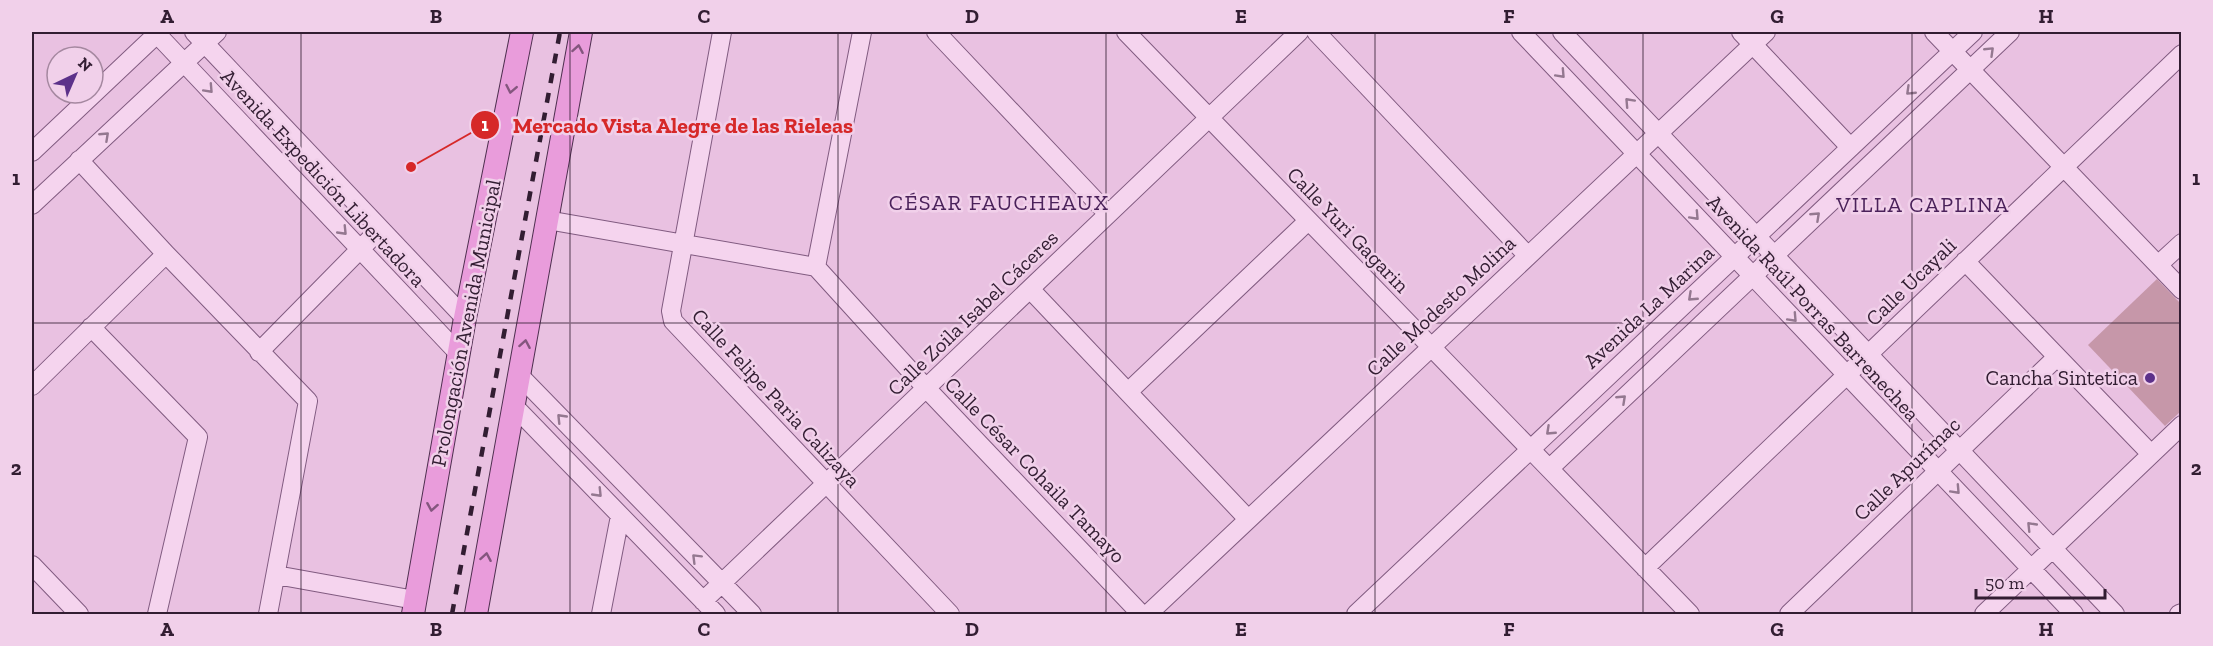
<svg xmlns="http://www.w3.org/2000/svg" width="2213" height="646" font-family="'Zilla Slab',serif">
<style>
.garden{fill:#c697a9}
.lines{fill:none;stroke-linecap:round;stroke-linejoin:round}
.minor-casing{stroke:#815b80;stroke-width:20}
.major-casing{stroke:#4e2f4f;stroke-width:24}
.minor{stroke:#f5d4ee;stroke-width:18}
.major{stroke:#e99cdb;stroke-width:22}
.rail{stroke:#321d32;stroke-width:4.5;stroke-dasharray:10 10;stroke-linecap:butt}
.oneway{stroke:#84567e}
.oneway2{stroke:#947890}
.grid{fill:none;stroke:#321d32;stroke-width:1.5;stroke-opacity:0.55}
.poi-dot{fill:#5c318a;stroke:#f1d0ea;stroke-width:2}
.labels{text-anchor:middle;stroke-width:5;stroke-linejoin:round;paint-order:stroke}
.street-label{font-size:21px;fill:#321d32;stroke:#f1d0ea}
.poi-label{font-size:21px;fill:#321d32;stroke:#f1d0ea;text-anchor:end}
.neighbourhood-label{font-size:22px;letter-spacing:1.5px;fill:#4a215a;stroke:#f1d0ea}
.leader{fill:none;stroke:#d62828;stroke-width:2}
.callout-dot{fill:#d62828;stroke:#f1d0ea;stroke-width:2}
.mark-label{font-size:18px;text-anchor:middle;font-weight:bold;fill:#fff}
.callout-label{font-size:22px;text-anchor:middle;font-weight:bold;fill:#d62828;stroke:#f1d0ea;stroke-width:5;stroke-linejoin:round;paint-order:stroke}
.neatline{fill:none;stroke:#321d32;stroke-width:2}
.grid-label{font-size:20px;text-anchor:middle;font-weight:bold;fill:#321d32}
</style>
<rect width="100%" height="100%" fill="#e9c1e1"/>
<path class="garden" d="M2157 279 2181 304V411L2165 426 2088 345Z"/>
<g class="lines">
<defs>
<path id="minor" d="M155 32 460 355
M194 32 465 318
M722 32 671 311 673 321 950 614
M936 32 1108 214
M1126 32 1690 614
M1316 32 1528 256
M1521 32 2074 614
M1562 32 2115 614
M1741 32 1850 147
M1934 32 2182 290
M32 152 159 32
M79 160 166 254 308 401 268 614
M32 205 217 32
M547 220 816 267
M1965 261 2151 454
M2158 265 2182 243
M816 267 926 388 1141 614
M816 267 862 32
M1030 289 1248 519
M91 327 198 437 157 614
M259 352 380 229
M519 375 752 614
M32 386 166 254
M1128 392 1308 221
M514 406 716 614
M1550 468 2010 32
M32 565 79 614
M1645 568 2182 54
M276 575 415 600
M703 601 1299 32
M601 614 620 516
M1148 614 1766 32
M1356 614 1973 32
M1789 614 2057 357
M1984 614 2182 425
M2179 614 2182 613"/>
<path id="major" d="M413 614 465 318 522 32
M476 614 581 32"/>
</defs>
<use href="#minor" class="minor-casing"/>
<use href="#major" class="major-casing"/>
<use href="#minor" class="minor"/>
<use href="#major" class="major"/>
<path class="rail" d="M452 614 560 32"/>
</g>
<defs><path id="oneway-chevron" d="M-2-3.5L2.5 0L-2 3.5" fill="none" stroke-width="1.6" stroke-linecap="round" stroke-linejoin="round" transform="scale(1.5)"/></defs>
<g class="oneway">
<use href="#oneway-chevron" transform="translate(578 49) rotate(-80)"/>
<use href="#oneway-chevron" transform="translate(511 89) rotate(101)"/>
<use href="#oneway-chevron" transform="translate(525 344) rotate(-80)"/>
<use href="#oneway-chevron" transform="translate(432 507) rotate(100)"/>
<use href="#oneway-chevron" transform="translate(486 557) rotate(-80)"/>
</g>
<g class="oneway2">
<use href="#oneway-chevron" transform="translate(1990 51) rotate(-44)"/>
<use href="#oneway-chevron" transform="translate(1561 74) rotate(47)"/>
<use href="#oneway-chevron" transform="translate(209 89) rotate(47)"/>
<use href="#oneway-chevron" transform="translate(1910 91) rotate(136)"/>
<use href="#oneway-chevron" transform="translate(1629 102) rotate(-133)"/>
<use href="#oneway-chevron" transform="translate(105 136) rotate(-43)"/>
<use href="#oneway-chevron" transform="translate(1695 216) rotate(47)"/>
<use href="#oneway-chevron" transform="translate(1816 216) rotate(-43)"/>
<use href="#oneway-chevron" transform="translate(343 231) rotate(46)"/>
<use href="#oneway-chevron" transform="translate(1692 297) rotate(137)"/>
<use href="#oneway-chevron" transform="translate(1793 318) rotate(47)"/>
<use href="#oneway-chevron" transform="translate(1622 399) rotate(-43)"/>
<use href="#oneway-chevron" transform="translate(561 418) rotate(-134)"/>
<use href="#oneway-chevron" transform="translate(1550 431) rotate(137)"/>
<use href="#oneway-chevron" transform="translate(1956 490) rotate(47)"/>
<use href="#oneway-chevron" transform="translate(598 493) rotate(46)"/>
<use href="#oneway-chevron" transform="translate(2031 526) rotate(-134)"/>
<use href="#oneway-chevron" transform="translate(696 558) rotate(-135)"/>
</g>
<path class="grid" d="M301 32V614M570 32V614M838 32V614M1106 32V614M1375 32V614M1643 32V614M1912 32V614M32 323H2182"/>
<circle class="poi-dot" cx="2150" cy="378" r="6"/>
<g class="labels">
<g class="street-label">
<text transform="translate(323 178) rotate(47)" y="7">Avenida Expedición Libertadora</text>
<text transform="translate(1348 230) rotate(46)" y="7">Calle Yuri Gagarin</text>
<text transform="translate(1911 282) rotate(-44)" y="7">Calle Ucayali</text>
<text transform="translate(1441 306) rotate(-43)" y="7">Calle Modesto Molina</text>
<text transform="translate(1649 307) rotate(-43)" y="7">Avenida La Marina</text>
<text transform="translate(1813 308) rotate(47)" y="7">Avenida Raúl Porras Barrenechea</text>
<text transform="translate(973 313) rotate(-44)" y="7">Calle Zoila Isabel Cáceres</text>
<text transform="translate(466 323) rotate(-79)" y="7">Prolongación Avenida Municipal</text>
<text transform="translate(776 398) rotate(47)" y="7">Calle Felipe Paria Calizaya</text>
<text transform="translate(1907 469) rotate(-44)" y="7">Calle Apurímac</text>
<text transform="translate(1035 470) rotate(46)" y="7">Calle César Cohaila Tamayo</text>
</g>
<g class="poi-label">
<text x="2138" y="385">Cancha Sintetica</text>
</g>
<g class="neighbourhood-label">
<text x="999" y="210">CÉSAR FAUCHEAUX</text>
<text x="1923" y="212">VILLA CAPLINA</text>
</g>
</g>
<path class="leader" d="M411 167L485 125"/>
<g class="callout-dot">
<circle cx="411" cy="167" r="6"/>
<circle cx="485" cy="125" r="15"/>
</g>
<g class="mark-label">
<text x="485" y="131">1</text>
</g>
<g class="callout-label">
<text x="683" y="133">Mercado Vista Alegre de las Rieleas</text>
</g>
<rect width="2213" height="646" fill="none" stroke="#f1d0ea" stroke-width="66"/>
<g transform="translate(75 75) rotate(44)"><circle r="28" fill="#f1d0ea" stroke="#a588a0" stroke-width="1.5"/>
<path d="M0-4.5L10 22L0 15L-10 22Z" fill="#5c318a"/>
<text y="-9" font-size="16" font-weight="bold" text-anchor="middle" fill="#321d32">N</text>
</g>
<path d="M1976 589v9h129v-9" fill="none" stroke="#321d32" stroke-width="3"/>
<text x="1985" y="589" font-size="18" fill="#321d32" stroke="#f1d0ea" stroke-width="4.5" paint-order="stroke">50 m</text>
<rect x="33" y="33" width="2147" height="580" class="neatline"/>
<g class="grid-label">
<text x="167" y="23">A</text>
<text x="436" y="23">B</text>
<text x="704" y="23">C</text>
<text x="972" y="23">D</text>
<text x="1241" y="23">E</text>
<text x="1509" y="23">F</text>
<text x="1777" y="23">G</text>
<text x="2046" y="23">H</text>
<text x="16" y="185">1</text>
<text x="2196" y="185">1</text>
<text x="16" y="475">2</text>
<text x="2196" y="475">2</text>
<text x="167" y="636">A</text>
<text x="436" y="636">B</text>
<text x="704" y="636">C</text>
<text x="972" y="636">D</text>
<text x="1241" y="636">E</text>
<text x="1509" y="636">F</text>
<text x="1777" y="636">G</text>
<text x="2046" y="636">H</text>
</g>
</svg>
